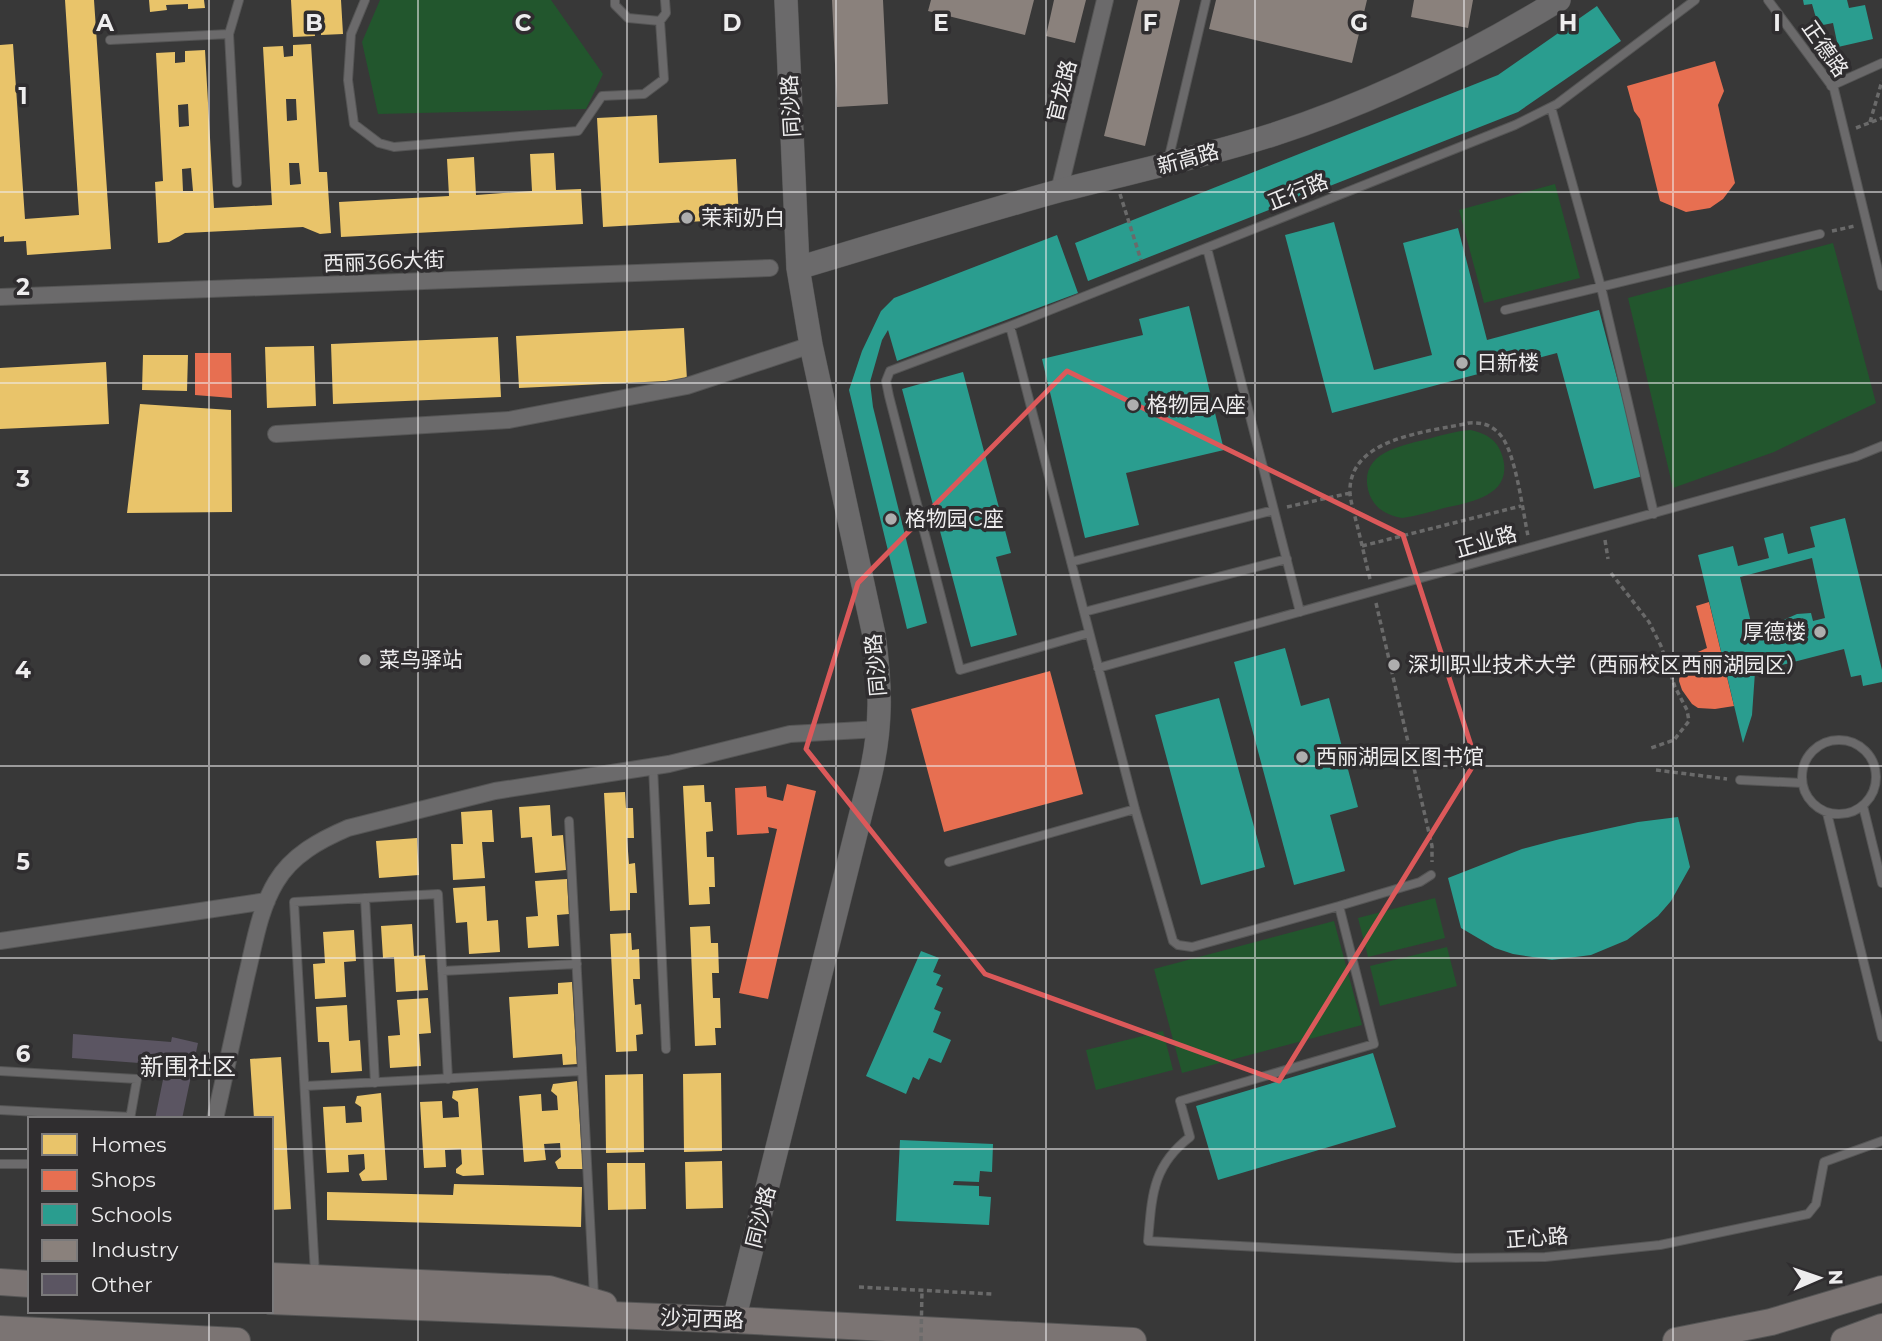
<svg xmlns="http://www.w3.org/2000/svg" width="1882" height="1341" font-family="Montserrat,'Noto Sans SC',sans-serif">
<style>
.green{fill:#22562d}
.homes{fill:#e9c46a;fill-rule:evenodd}
.shops{fill:#e76f51}
.schools{fill:#2a9d8f;fill-rule:evenodd}
.industry{fill:#8a817c}
.building{fill:#5b5562}
.lines{fill:none;stroke-linecap:round;stroke-linejoin:round}
.lane-casing{stroke:#555;stroke-width:10}
.street-casing{stroke:#555;stroke-width:18}
.secondary-casing{stroke:#555;stroke-width:24}
.primary-casing{stroke:#555;stroke-width:28}
.path{stroke:#6a6a6a;stroke-width:3.5;stroke-dasharray:5 3.5;stroke-linecap:butt}
.lane{stroke:#6b6a6b;stroke-width:8}
.street{stroke:#6b6a6b;stroke-width:16}
.secondary{stroke:#6b6a6b;stroke-width:23}
.primary{stroke:#7b7473;stroke-width:26}
.path-bridge{stroke:#6a6a6a;stroke-width:3.5;stroke-dasharray:5 3.5;stroke-linecap:butt}
.marked{fill:none;stroke:#dc595a;stroke-width:5;stroke-linejoin:round}
.grid{fill:none;stroke:#eeedee;stroke-width:2;stroke-opacity:0.55}
.poi-dot{fill:#aeaeae;stroke:#2f2d2f;stroke-width:2.5}
.labels{text-anchor:middle;stroke-width:7;stroke-linejoin:round;paint-order:stroke}
.street-label{font-size:21px;fill:#eeedee;stroke:#2f2d2f}
.poi-label{font-size:21px;fill:#eeedee;stroke:#2f2d2f;text-anchor:start}
.quarter-label{font-size:24px;fill:#eeedee;stroke:#2f2d2f}
.grid-label{font-size:23px;text-anchor:middle;font-weight:bold;fill:#eeedee;stroke:#2f2d2f;stroke-width:7;stroke-linejoin:round;paint-order:stroke}
</style>
<rect width="100%" height="100%" fill="#383838"/>
<path class="green" d="M380 0H551L603 74 586 109 378 114 362 42Z
M1555 184 1580 278 1484 303 1459 210Z
M1833 243 1876 403 1774 452 1673 488 1628 298Z
M1470 430C1485 433 1497 439 1502 455 1515 495 1471 502 1444 508 1430 512 1416 516 1402 518 1386 515 1374 508 1369 493 1357 453 1400 446 1428 439 1442 435 1456 431 1470 430Z
M1435 898 1445 938 1368 957 1358 918Z
M1334 921 1362 1025 1182 1073 1154 969Z
M1447 947 1457 986 1380 1006 1370 966Z
M1163 1031 1173 1070 1096 1090 1086 1050Z"/>
<path class="homes" d="M65 0H94L111 249 27 255 26 241 4 242V236L0 237V45L13 44 25 219 79 215Z
M149 0H204L205 8 188 9V4L166 5 167 10 150 12Z
M291 0H341L343 34 321 35V19H314L315 36 293 37Z
M311 44 319 172H327L331 233 320 234 303 227 185 233 169 242 158 243 155 182 163 181 156 53 175 52V63L185 62V51L205 50 214 208 272 205 263 47 283 46 284 57 293 56V45ZM286 99H296L297 120 287 121ZM188 104 189 126 179 127 178 105ZM289 163H299L301 184 290 185ZM191 168 193 191H183L182 169Z
M657 115 659 163 736 159 739 219 603 227 597 118Z
M554 153 556 190 581 189 583 224 341 237 339 202 449 196 447 159 474 157 476 195 532 191 530 154Z
M684 328 687 380 519 388 516 336Z
M498 337 501 397 333 404 331 344Z
M314 346 316 406 267 408 265 347Z
M143 355H188L187 391 142 390Z
M106 362 109 424 0 429V368Z
M140 404 231 410 232 512 127 513Z
M704 785 705 802H711L713 831 706 832 707 857H714L715 887H709L710 904 689 905 683 786Z
M625 792 626 808H633L634 838H627L629 864 635 863 637 893H630V910L610 911 604 793Z
M550 805 552 836 563 835 566 870 535 873 532 837 521 838 519 807Z
M492 810 494 842H482L485 878 453 880 451 844H463L461 812Z
M417 838 419 875 379 878 376 841Z
M567 879 569 914 557 915 559 946 528 948 526 917 538 916 535 881Z
M485 886 487 921 498 920 500 952 469 954 467 922 456 923 453 888Z
M412 924 414 956 425 955 428 990 396 992 394 957 383 958 381 926Z
M710 926 711 943H718L719 973H712L713 998H720L721 1028H715L716 1045 695 1046 690 927Z
M354 930 356 961 344 962 346 997 315 999 313 964 325 963 323 932Z
M631 933 632 950 639 949 640 979H633L635 1005 641 1004 643 1034 636 1035 637 1051 616 1052 610 934Z
M572 982 577 1064 563 1065 562 1054 513 1058 509 997 558 994V983Z
M428 998 431 1033 419 1034 421 1066 390 1068 388 1036 400 1035 397 1000Z
M347 1005 349 1041 360 1040 362 1071 331 1073 329 1042H318L316 1007Z
M281 1057 291 1209 271 1210V1119H254L250 1059Z
M721 1073 722 1151 684 1152 683 1074Z
M643 1074 644 1152 606 1153 605 1075Z
M577 1081 583 1169H558L555 1162 561 1157 560 1143 544 1144 546 1160 524 1162 519 1096 541 1094 542 1111 558 1110 557 1096 551 1091 553 1084Z
M478 1088 484 1175 463 1176 456 1173V1169L462 1164 461 1149 445 1150 446 1167 424 1168 420 1102 442 1101 443 1118 459 1117 458 1102 452 1098 453 1091Z
M381 1093 387 1180 362 1181 359 1174 365 1169 364 1154 348 1155 349 1172 327 1173 323 1107 345 1106 346 1123 362 1122 361 1107 355 1103 357 1096Z
M722 1161 723 1208 686 1209 685 1162Z
M607 1163H645L646 1209 608 1210Z
M454 1184 582 1187 581 1227 327 1220V1192L453 1195Z"/>
<path class="shops" d="M1715 61 1724 91 1718 105 1735 183 1723 199 1710 208 1686 212 1660 201 1640 119 1634 111 1627 86Z
M195 353H231L232 398 195 395Z
M1709 602 1734 706 1715 709 1698 708 1692 704 1682 690 1679 681 1680 673 1685 662 1691 655 1707 648 1696 606Z
M1050 671 1083 794 944 832 911 709Z
M787 784 816 791 768 999 739 993 777 829 768 827 769 833 737 835 735 788 766 786 767 797 783 801Z"/>
<path class="schools" d="M1803 0H1847L1849 8 1865 5 1873 39 1838 47 1833 23 1823 25 1816 18 1812 4 1804 5Z
M1597 6 1621 41 1518 112 1088 281 1075 243 1498 75Z
M1334 222 1374 370 1432 355 1403 243 1458 228 1487 340 1599 310 1643 476 1594 489 1557 353 1332 413 1285 235Z
M1057 235 1078 293 897 361 888 330 882 340 870 382 873 407 927 623 907 629 849 390 862 351 881 311 894 298Z
M1189 306 1224 450 1126 473 1139 525 1085 538 1042 359 1143 335 1139 319Z
M963 372 1011 553 996 557 1017 635 971 647 902 389Z
M1845 518 1882 670V682L1863 686 1861 675 1851 677 1844 649 1755 672 1752 715 1743 743 1698 555 1733 546 1738 566 1769 558 1764 538 1783 533 1788 554 1815 547 1810 527ZM1812 558 1825 618 1813 621 1811 613 1797 614 1779 622 1781 628 1754 635 1740 577Z
M1285 648 1301 706 1329 698 1358 807 1330 815 1345 871 1294 885 1234 662Z
M1219 698 1265 867 1201 885 1155 715Z
M1678 817 1690 867 1671 901 1658 916 1627 940 1591 955 1552 960 1513 954 1495 948 1461 928 1448 878 1522 849 1560 839 1638 822Z
M921 951 939 958 933 972 941 975 936 985 943 988 934 1009 941 1012 933 1032 951 1040 941 1063 929 1058 919 1080 913 1077 906 1094 866 1076Z
M1373 1053 1396 1127 1218 1180 1196 1106Z
M900 1140 993 1144 992 1172 980 1171 979 1182 954 1181 953 1185 979 1186V1196L991 1197 989 1225 896 1221Z"/>
<path class="industry" d="M832 0H883L888 104 837 107Z
M931 0H1034L1025 35 928 11Z
M1054 0H1086L1075 43 1046 36Z
M1138 0H1180L1145 146 1104 136Z
M1216 0H1367L1352 63 1209 29Z
M1414 0H1473L1468 28 1411 17Z"/>
<path class="building" d="M73 1034 171 1042 172 1037 198 1043 182 1119H155L166 1065 72 1058Z"/>
<g class="lines">
<defs>
<path id="lane" d="M365 0 351 34 348 80 354 124 379 143 394 147 578 131 602 96 644 94 664 79 660 21
M615 0V5L628 18 660 21 666 13 665 0
M1768 0 1834 89 1882 286
M110 40 229 34
M1831 86 1882 63
M1551 107 1601 287 1654 514
M1168 161 1206 0
M237 183 229 34 239 0
M1207 248 1300 612
M1505 310 1820 234
M1010 326 1135 809 1173 941 1178 945 1192 947 1339 906 1374 1044 1180 1101 1190 1137C1152 1166 1152 1196 1148 1241L1456 1258 1545 1257 1660 1245 1808 1214 1816 1204 1824 1162 1882 1141
M1071 562 1274 510
M1084 612 1287 559
M1089 633 960 670 889 396 886 381 890 371 1010 326 1515 125 1557 104 1695 0
M1098 668 1855 457 1882 446
M1802 777a37 37 0 1 1 74 0a37 37 0 1 1-74 0Z
M653 766 666 1049
M1740 780 1802 783
M1863 806 1882 883
M1827 813 1882 1037
M569 821 594 1296
M949 862 1135 809
M365 898 375 1083
M1339 906 1420 882 1431 875
M442 971 577 964
M0 1071 137 1079 130 1119
M305 1086 582 1071
M0 1110 131 1117
M0 1164H30
M315 1274 294 902 438 894 448 1079"/>
<path id="street" d="M1059 191 1105 0
M0 297 770 268
M276 434 509 420 687 386 811 345
M0 941 267 901
M215 1119C225 1072 236 1025 246 978 254 946 259 910 276 882 292 855 320 840 348 828L495 791 669 764 790 734 880 729"/>
<path id="secondary" d="M798 268C886 242 974 214 1062 190 1132 172 1203 157 1272 135 1374 102 1468 56 1559 0
M734 1320 870 777C882 726 881 686 874 635L811 345 798 268 786 0"/>
<path id="primary" d="M271 1276 549 1289 604 1305
M0 1282 30 1284
M271 1301 734 1320 1133 1341
M0 1329 237 1341
M1676 1341 1771 1322 1882 1289
M1844 1341 1882 1327"/>
</defs>
<use href="#lane" class="lane-casing"/>
<use href="#street" class="street-casing"/>
<use href="#secondary" class="secondary-casing"/>
<use href="#primary" class="primary-casing"/>
<path class="path" d="M1870 122 1882 81
M1856 128 1882 118
M1120 194 1141 260
M1832 231 1855 226
M1287 507 1350 493
M1605 540 1608 559
M1362 546 1521 506
M1611 573 1649 622 1661 646 1675 687 1687 710 1689 721 1674 740 1651 748
M1370 579C1365 559 1361 540 1356 521 1354 512 1351 503 1350 494 1347 437 1429 432 1469 423 1482 422 1493 425 1502 437 1516 456 1523 512 1528 536
M1376 603 1432 846V862
M1656 770 1727 779
M859 1287 993 1294"/>
<use href="#lane" class="lane"/>
<use href="#street" class="street"/>
<use href="#secondary" class="secondary"/>
<use href="#primary" class="primary"/>
<path class="path-bridge" d="M921 1341 922 1290"/>
</g>
<path class="marked" d="M1067 371 1403 535 1476 761 1279 1081 985 974 806 749 858 583Z"/>
<path class="grid" d="M209 0V1119M418 0V1341M627 0V1341M836 0V1341M1046 0V1341M1255 0V1341M1464 0V1341M1673 0V1341M0 192H1882M0 383H1882M0 575H1882M0 766H1882M0 958H1882M0 1149H30M271 1149H1882M209 1311V1341"/>
<g class="poi-dot">
<circle cx="687" cy="218" r="7"/>
<circle cx="1462" cy="363" r="7"/>
<circle cx="1133" cy="405" r="7"/>
<circle cx="891" cy="519" r="7"/>
<circle cx="1820" cy="632" r="7"/>
<circle cx="365" cy="660" r="7"/>
<circle cx="1394" cy="665" r="7"/>
<circle cx="1302" cy="757" r="7"/>
</g>
<g class="labels">
<g class="street-label">
<text transform="translate(1825 49) rotate(55)" y="7">正德路</text>
<text transform="translate(1062 91) rotate(-76)" y="7">官龙路</text>
<text transform="translate(791 106) rotate(-93)" y="7">同沙路</text>
<text transform="translate(1188 159) rotate(-15)" y="7">新高路</text>
<text transform="translate(1298 192) rotate(-22)" y="7">正行路</text>
<text transform="translate(384 262) rotate(-2)" y="7">西丽366大街</text>
<text transform="translate(1486 542) rotate(-16)" y="7">正业路</text>
<text transform="translate(876 665) rotate(-95)" y="7">同沙路</text>
<text transform="translate(761 1217) rotate(-76)" y="7">同沙路</text>
<text transform="translate(1537 1238) rotate(-4)" y="7">正心路</text>
<text transform="translate(702 1319) rotate(2)" y="7">沙河西路</text>
</g>
<g class="poi-label">
<text x="701" y="225">茉莉奶白</text>
<text x="1476" y="370">日新楼</text>
<text x="1147" y="412">格物园A座</text>
<text x="905" y="526">格物园C座</text>
<text x="1806" y="639" text-anchor="end">厚德楼</text>
<text x="379" y="667">菜鸟驿站</text>
<text x="1408" y="672">深圳职业技术大学（西丽校区西丽湖园区）</text>
<text x="1316" y="764">西丽湖园区图书馆</text>
</g>
<g class="quarter-label">
<text x="188" y="1075">新围社区</text>
</g>
</g>
<g class="grid-label">
<text x="105" y="31">A</text>
<text x="314" y="31">B</text>
<text x="523" y="31">C</text>
<text x="732" y="31">D</text>
<text x="941" y="31">E</text>
<text x="1150" y="31">F</text>
<text x="1359" y="31">G</text>
<text x="1568" y="31">H</text>
<text x="1777" y="31">I</text>
<text x="23" y="104">1</text>
<text x="23" y="295">2</text>
<text x="23" y="487">3</text>
<text x="23" y="678">4</text>
<text x="23" y="870">5</text>
<text x="23" y="1062">6</text>
</g>
<rect x="28" y="1117" width="245" height="196" fill="#2f2d2f" stroke="#7b7a7b" stroke-width="2"/>
<rect x="42" y="1134" width="35" height="21" fill="#e9c46a" stroke="#7b7a7b" stroke-width="2"/>
<text x="91" y="1152" font-size="21" fill="#eeedee">Homes</text>
<rect x="42" y="1170" width="35" height="21" fill="#e76f51" stroke="#7b7a7b" stroke-width="2"/>
<text x="91" y="1187" font-size="21" fill="#eeedee">Shops</text>
<rect x="42" y="1204" width="35" height="21" fill="#2a9d8f" stroke="#7b7a7b" stroke-width="2"/>
<text x="91" y="1222" font-size="21" fill="#eeedee">Schools</text>
<rect x="42" y="1240" width="35" height="21" fill="#8a817c" stroke="#7b7a7b" stroke-width="2"/>
<text x="91" y="1257" font-size="21" fill="#eeedee">Industry</text>
<rect x="42" y="1274" width="35" height="21" fill="#5b5562" stroke="#7b7a7b" stroke-width="2"/>
<text x="91" y="1292" font-size="21" fill="#eeedee">Other</text>
<g transform="translate(1819 1278) rotate(88)" stroke="#2f2d2f" stroke-width="5" paint-order="stroke">
<path d="M0-5L12 26L0 18L-12 26Z" fill="#eeedee"/>
<text y="-10" font-size="19" font-weight="bold" text-anchor="middle" fill="#eeedee">N</text>
</g>
</svg>
